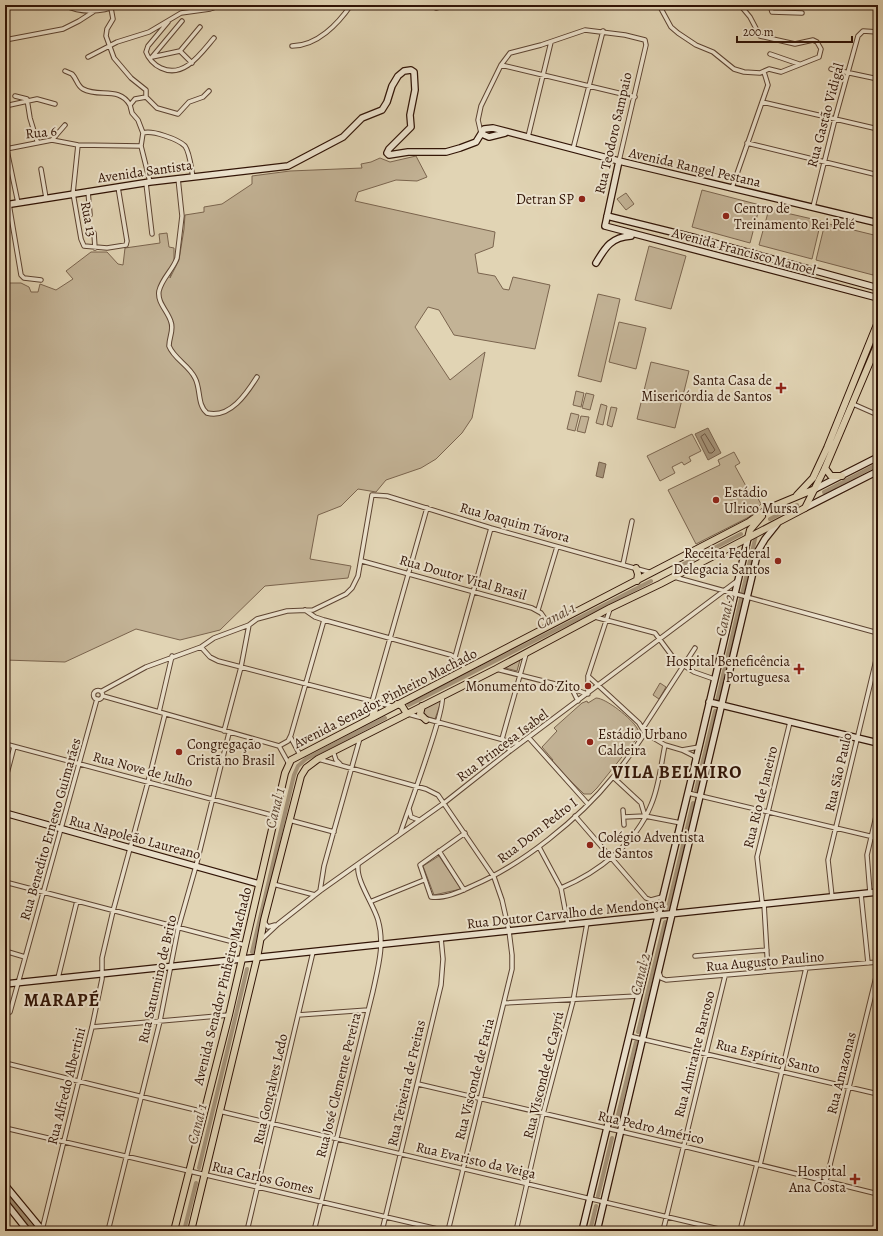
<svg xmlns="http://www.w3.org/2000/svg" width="883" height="1236" font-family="Alegreya,serif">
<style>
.green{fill:#c3b396;stroke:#7a644e}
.water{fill:#a59379;stroke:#77604b}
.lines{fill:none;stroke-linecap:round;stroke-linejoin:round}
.shore{stroke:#6b5440;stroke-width:1}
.canal{stroke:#a59379;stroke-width:4}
.street-casing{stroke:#5d4432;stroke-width:5.5}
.secondary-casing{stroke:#311406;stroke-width:8}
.primary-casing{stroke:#311406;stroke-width:8}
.street{stroke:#ece3ce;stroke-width:3.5}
.secondary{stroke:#ece3ce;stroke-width:5.5}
.primary{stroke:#e1d4b4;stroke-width:6}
.poi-dot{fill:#8f2418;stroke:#ece3ce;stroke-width:1.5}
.labels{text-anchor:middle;stroke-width:4;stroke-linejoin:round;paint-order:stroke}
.street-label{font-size:14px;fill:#311406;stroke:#ece3ce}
.poi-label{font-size:14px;fill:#311406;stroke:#ece3ce;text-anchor:end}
.water-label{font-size:15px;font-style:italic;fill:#5f4734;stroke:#ece3ce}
.district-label{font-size:18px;font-weight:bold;letter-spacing:1px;fill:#311406;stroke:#ece3ce}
</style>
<rect width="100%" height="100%" fill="#e1d4b4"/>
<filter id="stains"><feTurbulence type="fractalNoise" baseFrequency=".005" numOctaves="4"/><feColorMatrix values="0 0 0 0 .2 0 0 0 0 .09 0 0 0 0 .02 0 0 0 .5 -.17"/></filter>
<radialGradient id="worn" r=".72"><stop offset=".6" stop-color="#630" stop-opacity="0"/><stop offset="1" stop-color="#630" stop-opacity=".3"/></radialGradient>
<path class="green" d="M416 156 427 177 417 181 396 180 358 192 355 201 495 232 493 247 475 254 478 273 495 276 503 289 509 290 513 277 550 285 535 349 454 335 439 310 428 307 415 327 450 380 485 352 472 418 462 433 436 459 421 468 386 480 376 492 358 489 341 506 318 515 310 559 351 566 348 578 265 586 220 630 180 640 136 629 65 662 5 660V283H21L29 287 31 292H38L40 284 56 290 73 279 66 271 91 252H107L118 264 123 265 125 248 160 243 159 234 167 233 169 247 174 248V263L170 278 179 260 184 229 185 215 204 212V207L222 204 252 184V176L290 171 362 168 361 164 371 162 380 158 390 162Z
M702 190 760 205 750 243 692 227Z
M626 193 634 204 626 210 617 199Z
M769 209 821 221 812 259 759 245Z
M825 223 878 236V257L873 275 816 260Z
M649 246 686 256 671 309 635 300Z
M598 294 620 299 601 382 578 376Z
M619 322 646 328 636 369 609 362Z
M651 362 689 371 675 428 637 419Z
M576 391 584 393 581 407 573 405Z
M586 393 594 395 590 410 582 408Z
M601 404 607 406 603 425 596 423Z
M611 407 617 408 612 427 607 425Z
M571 413 579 415 575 431 567 429Z
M581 416 589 417 585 433 577 431Z
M692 434 701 451 689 457 691 461 684 465 682 462 672 467 675 473 660 481 647 456Z
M734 452 740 463 735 466 752 497 756 495 761 504 749 517 696 544 668 490 720 465 718 460Z
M520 660 517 671 505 668Z
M660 683 666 687 659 699 653 695Z
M596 698C606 698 632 719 637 728 639 731 639 734 638 737L597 788 591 794H584L551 762 553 760 542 747 557 731 554 728 582 703 587 701 588 703Z
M442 699 435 719 425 716 423 712 425 707Z
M439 856 461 889 434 895 423 866Z"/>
<path class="water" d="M708 428 721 453 708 460 695 434Z
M599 462 606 464 603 478 596 476Z"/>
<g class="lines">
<path class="shore" d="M705 434 715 450 712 453H709L701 437Z"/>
<path class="canal" d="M824 492 878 464
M770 519 797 505
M676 568 741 534
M717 701 756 535
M409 705 651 581
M696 790 715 711
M668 908 693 803
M252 952 294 775 298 766 306 759 385 718
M638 1032 665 922
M615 1127 636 1042
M199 1168 247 969
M5 1194 35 1231
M598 1196 612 1138
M184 1231 196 1183
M590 1231 596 1206"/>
<defs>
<path id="street" d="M64 5C80 13 101 13 118 5
M659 5 671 27 678 33 696 45 713 52 734 69 744 72 760 73 769 69 781 72 819 57 821 49 817 42 813 40 795 44 760 36 750 17 740 5
M770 5 772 12 802 13
M111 8 113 19 107 29 106 36 114 58 131 78 146 90V97
M436 8 446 5
M168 22 148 46 146 52C148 58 154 65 161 68 184 79 201 53 214 38
M5 40 63 29 79 21 96 10
M292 46C317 46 338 24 351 5
M180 51 192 63
M770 54 799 64
M88 57 117 42 149 32 181 13 210 9 222 5
M152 57 180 51 200 27
M152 57 182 21
M501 65 635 97
M831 69 878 79
M65 71 72 74C77 79 77 86 83 89 99 98 119 86 130 105
M15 96 27 99 30 118 37 141
M146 97 135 99 130 105 132 113 138 120 143 133 141 146 150 182
M146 97 157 108 178 114 189 102 203 97 209 91
M762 102 878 129
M5 106 37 99 55 104
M143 133C152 130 178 139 185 146 190 153 191 168 193 177
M481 133 478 120 481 106 501 65 510 53 541 45 585 30 625 35 645 40 646 45 619 161
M528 137 551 42
M52 140 65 125
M5 141 18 203
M747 143 878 175
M78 145 73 193 81 239 84 246 107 248 126 245 127 241 118 187
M6 149 52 140 78 145 141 146
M573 149 603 31
M41 169 46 198
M178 178 182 216 177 258C173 270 162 278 159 291 157 303 168 311 171 322 174 330 169 337 169 346 174 359 189 365 195 378 201 389 197 405 207 413 230 419 247 393 257 377
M146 183 152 234
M732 188 768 85 764 72
M88 191 90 215
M9 204 21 275 24 278 41 280
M813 207 835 119 858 36 863 31 878 32
M94 233 95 248
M853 404 878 415
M362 561 532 608 541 613 550 626
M623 564 632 521
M674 577 878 633
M305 610 315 617 324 620 451 655 459 660 465 669
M538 610 557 547
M595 617 655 633 675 660 694 672 714 679
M201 647 210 657 218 661 391 706
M455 657 491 528
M496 669 571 688 587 694
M588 676 639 723 645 733 665 745 682 750 694 756 696 759
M572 689 578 701
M93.5 695a4.5 4.5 0 1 1 9 0a4.5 4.5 0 1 1-9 0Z
M102 691 146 667 201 647 214 638 249 625 257 619 287 611 313 610 346 594 352 588 358 576 372 495 387 496 491 528 652 573
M588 694V676L610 609
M103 696 279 746
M372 702 427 508
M159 712 172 656
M408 714 519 744
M643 728 695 648
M224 731 241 667 249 625
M291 738 300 755
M529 738 588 804
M502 739 526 654
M505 741 510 751
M5 744 275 816
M279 746 288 741 291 735 324 620
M279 746 289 764
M682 750 699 747
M333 751 336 760 340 764
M318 759 426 789 438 795 494 877 502 900 509 931 512 955V969L448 1231
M613 777 641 803 645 816 681 823
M5 781 14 747
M688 793 878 838
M409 809 411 817 419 820
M623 810 624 825
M575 816 646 898 651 900 662 897
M624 817 645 816
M289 820 334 832
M465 833 420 865 431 897C443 899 462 891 472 886 522 865 579 819 613 777 625 763 635 748 645 733
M400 834C406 815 447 706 442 696
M539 847 561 888 568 925
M439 851 464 890
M5 882 245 945
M273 884 315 895
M561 888C599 872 636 843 651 805 659 787 661 764 665 745
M320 891 324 866 360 738
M870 893 867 855 878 808
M861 894 868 963
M832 897 828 860 878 652
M372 901 424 880
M264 922 268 927 275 925
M261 940 278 924 320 891 444 803 510 751 737 581
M5 951 25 957
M695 956 767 950
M768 971 764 904 762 901 757 857 790 722
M659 972 661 978 666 980 878 962
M58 978 77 901
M504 1003 638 996
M10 1012 97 699
M298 1015 368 1010
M92 1027 229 1015
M629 1036 878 1094
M5 1063 204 1112
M418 1084 683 1146 878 1194
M219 1111 727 1231
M5 1128 446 1231
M760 1165 806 968
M826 1181 878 969
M42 1229 50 1231
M42 1230 92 1027 102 979V958L113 911 148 782 165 714
M108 1231 160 1021 178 929 196 866 229 733
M247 1231 313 952
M314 1231 373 991C378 967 385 944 378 920 373 903 356 881 358 865
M382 1231 441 985 443 959 441 938
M516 1231 543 1114 573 1001 587 923
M663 1231 725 976
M740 1231 757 1164"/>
<path id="secondary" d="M482 134 489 137 505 133
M619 161 605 226 878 298
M5 205 150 182 288 166 343 137 362 118 382 110 387 102 392 86 398 76 404 71 411 70 414 72 415 90 410 115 411 127 389 149 387 153 389 155 408 152H446L460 148 476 142 484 129 493 128 619 161 878 223
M607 216 696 238 878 288
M596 263C605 248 611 237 631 236
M815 489 878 457
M805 508 878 471
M709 702 878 743
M5 813 259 884
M5 984 878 892
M5 1185 43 1231
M5 1202 28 1231
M582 1231 699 747 748 538
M597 1231 758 551 765 539 777 524"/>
<path id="primary" d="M825 468 831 476H842
M797 495 813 478 827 448 878 322
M748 538 750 530 762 516
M636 568 638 574 637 581
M372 702 375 709 372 717
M397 704 402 706 407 714
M422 706 420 714 426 720
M174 1231 229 1015 285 773 291 760 749 522 767 509 815 489
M191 1231 257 958 264 920 301 776 306 768 318 759 496 669 610 608 660 584 805 508 825 468 878 343"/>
</defs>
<use href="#street" class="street-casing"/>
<use href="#secondary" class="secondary-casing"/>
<use href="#primary" class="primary-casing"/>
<use href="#street" class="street"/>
<use href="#secondary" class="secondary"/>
<use href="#primary" class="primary"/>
</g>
<g class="poi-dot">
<circle cx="582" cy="199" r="4"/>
<circle cx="726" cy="216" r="4"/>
<path d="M779 382h4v4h4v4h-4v4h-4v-4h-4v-4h4z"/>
<circle cx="716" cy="500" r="4"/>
<circle cx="778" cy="561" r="4"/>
<path d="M797 663h4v4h4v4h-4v4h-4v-4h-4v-4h4z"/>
<circle cx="588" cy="686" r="4"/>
<circle cx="590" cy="742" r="4"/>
<circle cx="179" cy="752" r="4"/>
<circle cx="590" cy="845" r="4"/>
<path d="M853 1173h4v4h4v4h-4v4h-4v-4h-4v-4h4z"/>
</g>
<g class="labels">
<g class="street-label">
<text transform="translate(825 115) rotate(-75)" y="5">Rua Gastão Vidigal</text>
<text transform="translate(41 132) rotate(-6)" y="5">Rua 6</text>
<text transform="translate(613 133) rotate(-77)" y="5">Rua Teodoro Sampaio</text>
<text transform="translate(695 167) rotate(13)" y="5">Avenida Rangel Pestana</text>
<text transform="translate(145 171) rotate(-8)" y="5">Avenida Santista</text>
<text transform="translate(89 219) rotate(79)" y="5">Rua 13</text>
<text transform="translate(744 251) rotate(15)" y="5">Avenida Francisco Manoel</text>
<text transform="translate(515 522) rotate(16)" y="5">Rua Joaquim Távora</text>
<text transform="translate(463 577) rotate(16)" y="5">Rua Doutor Vital Brasil</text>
<text transform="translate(385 698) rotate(-27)" y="5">Avenida Senador Pinheiro Machado</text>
<text transform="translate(502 745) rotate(-37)" y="5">Rua Princesa Isabel</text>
<text transform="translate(143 769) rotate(15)" y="5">Rua Nove de Julho</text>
<text transform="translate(838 772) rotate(-77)" y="5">Rua São Paulo</text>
<text transform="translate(760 797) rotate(-76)" y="5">Rua Rio de Janeiro</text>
<text transform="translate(50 829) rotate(-74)" y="5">Rua Benedito Ernesto Guimarães</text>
<text transform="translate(537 830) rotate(-38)" y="5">Rua Dom Pedro I</text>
<text transform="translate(135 837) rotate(15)" y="5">Rua Napoleão Laureano</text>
<text transform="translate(566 913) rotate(-6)" y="5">Rua Doutor Carvalho de Mendonça</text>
<text transform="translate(765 961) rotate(-5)" y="5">Rua Augusto Paulino</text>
<text transform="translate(157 979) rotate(-77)" y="5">Rua Saturnino de Brito</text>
<text transform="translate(222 986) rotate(-76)" y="5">Avenida Senador Pinheiro Machado</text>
<text transform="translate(694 1054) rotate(-76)" y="5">Rua Almirante Barroso</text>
<text transform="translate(768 1056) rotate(14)" y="5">Rua Espírito Santo</text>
<text transform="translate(841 1073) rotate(-76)" y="5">Rua Amazonas</text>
<text transform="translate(543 1075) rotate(-76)" y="5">Rua Visconde de Cayrú</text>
<text transform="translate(474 1079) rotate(-76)" y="5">Rua Visconde de Faria</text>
<text transform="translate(406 1083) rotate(-77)" y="5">Rua Teixeira de Freitas</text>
<text transform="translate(338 1085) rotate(-76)" y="5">Rua José Clemente Pereira</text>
<text transform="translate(66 1086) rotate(-76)" y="5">Rua Alfredo Albertini</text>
<text transform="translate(270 1089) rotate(-77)" y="5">Rua Gonçalves Ledo</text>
<text transform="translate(651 1127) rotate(13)" y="5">Rua Pedro Américo</text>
<text transform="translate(476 1160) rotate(13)" y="5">Rua Evaristo da Veiga</text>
<text transform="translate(263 1177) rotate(13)" y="5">Rua Carlos Gomes</text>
</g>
<g class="poi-label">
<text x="574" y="204">Detran SP</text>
<text x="734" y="213" text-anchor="start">Centro de<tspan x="734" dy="16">Treinamento Rei Pelé</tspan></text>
<text x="772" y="385">Santa Casa de<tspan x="772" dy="16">Misericórdia de Santos</tspan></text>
<text x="724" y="497" text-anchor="start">Estádio<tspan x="724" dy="16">Ulrico Mursa</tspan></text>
<text x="770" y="558">Receita Federal<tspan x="770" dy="16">Delegacia Santos</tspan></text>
<text x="790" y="666">Hospital Beneficência<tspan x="790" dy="16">Portuguesa</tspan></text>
<text x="580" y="691">Monumento do Zito</text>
<text x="598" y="739" text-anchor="start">Estádio Urbano<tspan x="598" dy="16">Caldeira</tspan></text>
<text x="187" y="749" text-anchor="start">Congregação<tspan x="187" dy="16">Cristã no Brasil</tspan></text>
<text x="598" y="842" text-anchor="start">Colégio Adventista<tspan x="598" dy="16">de Santos</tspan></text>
<text x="846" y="1176">Hospital<tspan x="846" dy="16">Ana Costa</tspan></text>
</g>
<g class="water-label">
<text transform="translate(725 615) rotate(-77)" y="5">Canal 2</text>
<text transform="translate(556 616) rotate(-27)" y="5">Canal 1</text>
<text transform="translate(275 808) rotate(-76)" y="5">Canal 1</text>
<text transform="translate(640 974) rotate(-76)" y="5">Canal 2</text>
<text transform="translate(197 1124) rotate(-76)" y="5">Canal 1</text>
</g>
<g class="district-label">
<text x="677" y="778">VILA BELMIRO</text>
<text x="62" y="1006">MARAPÉ</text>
</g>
</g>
<rect width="883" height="1236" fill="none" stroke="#e1d4b4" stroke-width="20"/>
<rect x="6" y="6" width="871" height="1224" fill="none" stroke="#311406" stroke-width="2"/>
<rect x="10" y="10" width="863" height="1216" fill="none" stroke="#311406"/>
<path d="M737 36v6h115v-6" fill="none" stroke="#311406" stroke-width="2"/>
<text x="743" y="36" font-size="12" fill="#311406" stroke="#ece3ce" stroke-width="3" paint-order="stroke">200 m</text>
<rect width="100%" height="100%" filter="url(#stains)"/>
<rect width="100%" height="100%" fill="url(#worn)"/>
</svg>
